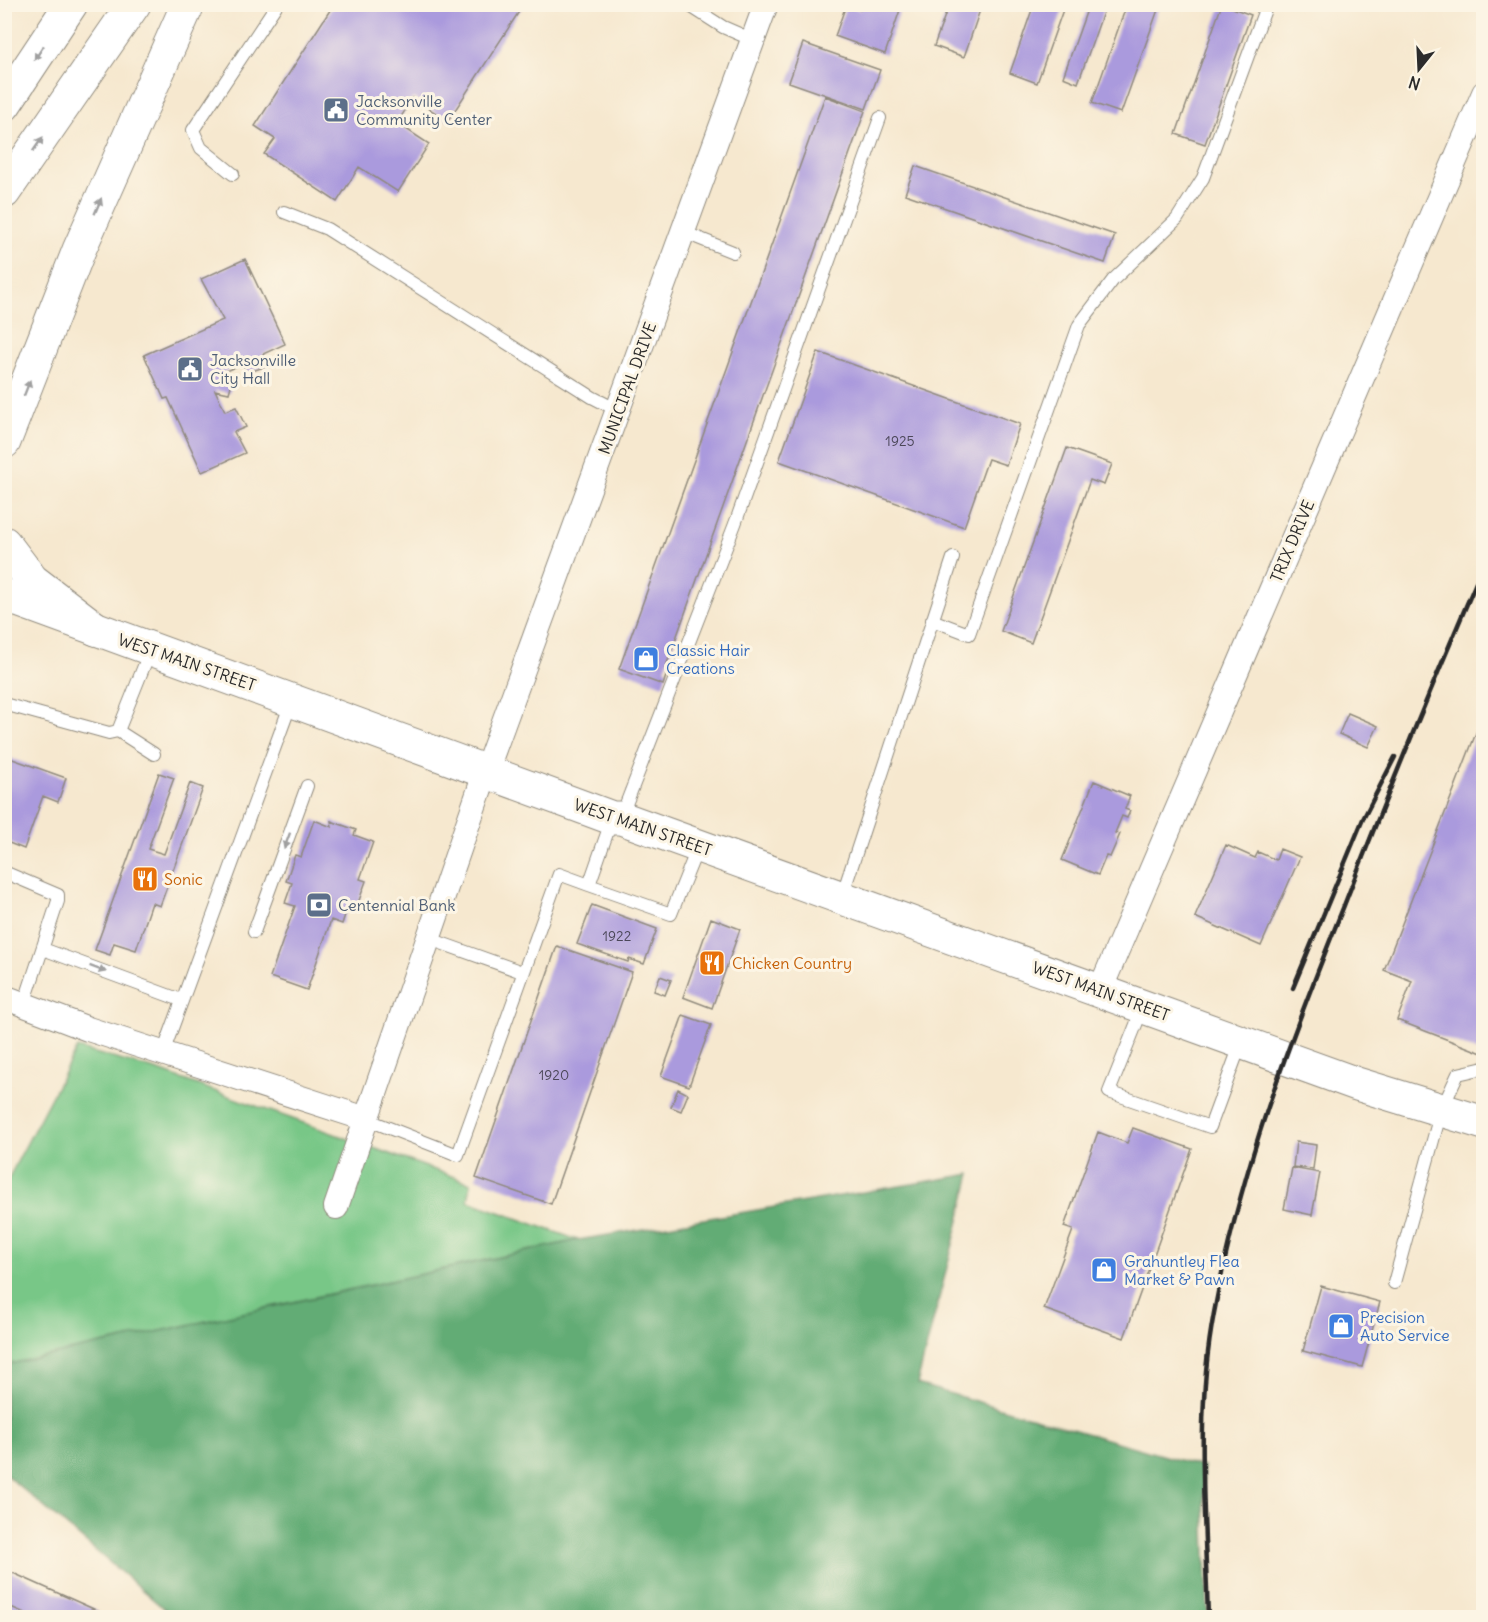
<svg xmlns="http://www.w3.org/2000/svg" width="1488" height="1622" font-family="Delius,sans-serif">
<style>
.green{fill:#78c787;stroke:#527959;stroke-width:1.5}
.forest{fill:#62ac74;stroke:#466c50;stroke-width:1.5}
.building{fill:#aa9add}
.lines{fill:none;stroke-linecap:round;stroke-linejoin:round}
.lane-casing{stroke:#908a7d;stroke-width:14}
.street-casing{stroke:#908a7d;stroke-width:26}
.secondary-casing{stroke:#908a7d;stroke-width:35}
.highway-casing{stroke:#908a7d;stroke-width:35}
.lane{stroke:#fff;stroke-width:12}
.street{stroke:#fff;stroke-width:24}
.secondary{stroke:#fff;stroke-width:33}
.highway{stroke:#fff;stroke-width:33}
.rail{stroke:#2b2b2b;stroke-width:4.5}
.oneway{fill:#a0a0a0}
.labels{text-anchor:middle;stroke-width:6;stroke-linejoin:round;paint-order:stroke}
.number-label{font-size:14px;fill:#4b4758}
.service-label{font-size:16px;fill:#4e5e75;stroke:#fcf5e5;text-anchor:start}
.street-label{font-size:16px;fill:#2b2b2b;stroke:#fcf5e5}
.shop-label{font-size:16px;fill:#366cbe;stroke:#fcf5e5;text-anchor:start}
.food-label{font-size:16px;fill:#c56008;stroke:#fcf5e5;text-anchor:start}
</style>
<rect width="100%" height="100%" fill="#fcf5e5"/>
<filter id="ink" filterUnits="userSpaceOnUse"><feTurbulence type="fractalNoise" baseFrequency=".0167" numOctaves="2"/><feDisplacementMap in="SourceGraphic" scale="12" xChannelSelector="R" yChannelSelector="G"/><feConvolveMatrix kernelMatrix="1 2 1 2 8 2 1 2 1" color-interpolation-filters="sRGB"/></filter>
<filter id="wash" filterUnits="userSpaceOnUse"><feTurbulence type="fractalNoise" baseFrequency=".008" numOctaves="4" result="noise"/><feDisplacementMap in="SourceGraphic" scale="24" xChannelSelector="R" yChannelSelector="G"/><feGaussianBlur stdDeviation="1.35" result="paint"/><feColorMatrix in="noise" values="0 0 0 0 0 0 0 0 0 0 0 0 0 0 0 0 0 1.4 0 .05"/><feComposite in="paint" operator="in"/></filter>
<g filter="url(#wash)">
<rect width="100%" height="100%" fill="#f6e8cf"/>
<path class="green" d="M77 1048 159 1071 471 1183 468 1201 578 1240 5 1365V1185Z"/>
<path class="forest" d="M971 1174 917 1384 1203 1467 1208 1617H174L5 1474V1365L578 1240Z"/>
<g id="blocks">
<path class="building" d="M334 4H524L448 121 413 98 397 123 429 144 398 192 359 167 337 202 264 154 275 139 255 126Z
M862 4H902L885 54 835 36 846 5 860 10Z
M949 4H982L964 57 934 46Z
M1034 4H1065L1037 83 1010 73Z
M1089 4H1106L1078 83 1063 77Z
M1127 4H1160L1121 113 1092 103Z
M1222 4 1251 15 1205 144 1176 134Z
M803 43 880 70 866 109 789 82Z
M825 96 865 111 665 669 668 670 663 685 619 669Z
M915 166 1115 235 1105 263 905 194Z
M245 259 285 344 263 354 269 365 247 373 242 364 221 373 233 379 229 393 215 390 225 411 236 407 246 427 234 432 245 453 202 472 168 398 164 399 144 355 223 320 201 279Z
M818 352 1020 424 1006 465 988 459 964 527 779 461Z
M1067 448 1112 464 1104 485 1090 480 1031 643 1001 631Z
M1348 713 1378 726 1368 747 1339 734Z
M1483 715 1484 1050 1482 1053 1397 1020 1412 981 1384 970Z
M4 756 66 778 58 802 43 796 24 849 4 841Z
M159 773 174 778 148 849 164 854 190 783 203 788 160 906 152 903 136 950 114 943 110 955 95 950Z
M1094 781 1130 796 1125 809 1130 811 1127 818 1122 816 1115 833 1120 834 1110 857 1106 856 1098 875 1062 860Z
M314 820 332 827 331 821 356 830 354 835 373 842 360 879 366 881 357 906 349 903 342 924 331 920 307 990 270 977 295 906 285 903 292 883 286 881 295 855 301 857Z
M1226 845 1255 858 1258 852 1276 860 1280 849 1300 857 1261 946 1195 917Z
M592 905 657 929 644 964 629 959 628 962 577 944Z
M711 918 740 929 712 1008 683 997Z
M557 946 632 972 551 1204 476 1178Z
M660 976 671 980 665 995 654 991Z
M683 1015 711 1025 689 1086 661 1076Z
M678 1089 688 1094 681 1111 671 1107Z
M1133 1128 1192 1149 1124 1338 1044 1309 1073 1230 1064 1227 1098 1132 1127 1143Z
M1296 1142 1316 1145 1313 1169 1293 1167Z
M1292 1168 1320 1173 1312 1215 1284 1209Z
M1321 1286 1380 1302 1362 1367 1303 1351Z
M4 1569 98 1611 95 1618H36L4 1604Z"/>
</g>
</g>
<g filter="url(#ink)">
<use href="#blocks" fill-opacity="0" stroke="#908a7d" stroke-width="1.5"/>
<g class="lines">
<defs>
<path id="lane" d="M687 4 723 27 753 40
M233 174 201 148 193 130 277 4
M284 212 327 229 592 397 619 411
M683 232 733 252
M932 620 969 634 1079 325 1113 280 1177 219 1203 178 1267 4
M4 704 109 733 118 731 150 651
M118 731 154 754
M621 817 735 524 880 118
M612 819 589 885 671 914 698 847
M4 872 58 895V901L24 1004
M842 896 953 558
M254 932 307 786
M427 938 522 972
M43 949 181 1000
M1143 1007 1109 1092 1210 1127 1241 1043
M163 1053 291 703
M366 1119 458 1155 559 874 589 885
M1394 1283 1441 1111 1458 1074 1484 1068"/>
<path id="street" d="M1100 990 1484 93
M4 997 88 1029 366 1119
M336 1207 486 771 766 4"/>
<path id="secondary" d="M4 595C207 671 410 743 612 818H621L1357 1084 1484 1123"/>
<path id="highway" d="M4 105 71 4
M4 192 134 4
M4 442 79 250 188 4
M4 543 32 580 96 629"/>
</defs>
<use href="#lane" class="lane-casing"/>
<use href="#street" class="street-casing"/>
<use href="#secondary" class="secondary-casing"/>
<use href="#highway" class="highway-casing"/>
<use href="#lane" class="lane"/>
<use href="#street" class="street"/>
<use href="#secondary" class="secondary"/>
<use href="#highway" class="highway"/>
<path class="rail" d="M1293 988 1363 819 1395 757
M1208 1618C1205 1517 1195 1412 1214 1313 1240 1170 1289 1042 1343 908 1388 792 1435 678 1484 564"/>
</g>
<defs><path id="oneway-solid" d="M-6-.8H1V-3.2L6.5 0L1 3.2V.8H-6Z" transform="scale(1.5)"/></defs>
<g class="oneway">
<use href="#oneway-solid" transform="translate(39 53) rotate(123)"/>
<use href="#oneway-solid" transform="translate(38 144) rotate(-55)"/>
<use href="#oneway-solid" transform="translate(98 206) rotate(-67)"/>
<use href="#oneway-solid" transform="translate(27 388) rotate(-69)"/>
<use href="#oneway-solid" transform="translate(287 841) rotate(110)"/>
<use href="#oneway-solid" transform="translate(98 969) rotate(20)"/>
</g>
</g>
<defs>
<symbol id="civic-square" viewBox="-11 -11 22 22"><rect x="-9" y="-9" width="18" height="18" rx="4" fill="#5c6f8a" stroke="#fcf5e5"/><path d="M-.6-6.5H3V-4.5H.6V-3L4-1V1h2V6H-6V1h2V-1L-.6-3ZM-1.2 2.5V6h2.4V2.5Z" fill="#fff"/></symbol>
<symbol id="shop-square" viewBox="-11 -11 22 22"><rect x="-9" y="-9" width="18" height="18" rx="4" fill="#3f7fe0" stroke="#fcf5e5"/><path d="M-5-2.5h2.3a2.7 3.5 0 0 1 5.4 0H5L5.5 6h-11ZM-1.5-2.5h3a1.5 2.3 0 0 0-3 0Z" fill="#fff"/></symbol>
<symbol id="restaurant-square" viewBox="-11 -11 22 22"><rect x="-9" y="-9" width="18" height="18" rx="4" fill="#e8710a" stroke="#fcf5e5"/><path d="M-5-6h1v4h1v-4h1v4h1v-4h1v5L-1.5 .5V6h-2V.5L-5-1ZM5-6V6H3V1.5H1.5Q1.5-4 5-6Z" fill="#fff"/></symbol>
<symbol id="bank-square" viewBox="-11 -11 22 22"><rect x="-9" y="-9" width="18" height="18" rx="4" fill="#5c6f8a" stroke="#fcf5e5"/><path d="M-6-4H6V4H-6ZM0-2.3a2.3 2.3 0 1 0 0 4.6a2.3 2.3 0 1 0 0-4.6Z" fill="#fff"/></symbol>
</defs>
<g fill-rule="evenodd">
<use href="#civic-square" x="321" y="95" width="30" height="30"/>
<use href="#civic-square" x="175" y="354" width="30" height="30"/>
<use href="#shop-square" x="631" y="644" width="30" height="30"/>
<use href="#restaurant-square" x="130" y="864" width="30" height="30"/>
<use href="#bank-square" x="304" y="890" width="30" height="30"/>
<use href="#restaurant-square" x="697" y="948" width="30" height="30"/>
<use href="#shop-square" x="1089" y="1255" width="30" height="30"/>
<use href="#shop-square" x="1326" y="1311" width="30" height="30"/>
</g>
<g class="labels">
<g class="number-label">
<text x="900" y="446">1925</text>
<text x="617" y="941">1922</text>
<text x="554" y="1080">1920</text>
</g>
<g class="service-label">
<text x="356" y="107">Jacksonville<tspan x="356" dy="18">Community Center</tspan></text>
<text x="210" y="366">Jacksonville<tspan x="210" dy="18">City Hall</tspan></text>
<text x="338" y="911">Centennial Bank</text>
</g>
<g class="street-label">
<text transform="translate(627 388) rotate(-70)" y="6">MUNICIPAL DRIVE</text>
<text transform="translate(1292 541) rotate(-67)" y="6">TRIX DRIVE</text>
<text transform="translate(187 662) rotate(19)" y="6">WEST MAIN STREET</text>
<text transform="translate(643 827) rotate(19)" y="6">WEST MAIN STREET</text>
<text transform="translate(1101 991) rotate(20)" y="6">WEST MAIN STREET</text>
</g>
<g class="shop-label">
<text x="666" y="656">Classic Hair<tspan x="666" dy="18">Creations</tspan></text>
<text x="1124" y="1267">Grahuntley Flea<tspan x="1124" dy="18">Market &amp; Pawn</tspan></text>
<text x="1360" y="1323">Precision<tspan x="1360" dy="18">Auto Service</tspan></text>
</g>
<g class="food-label">
<text x="164" y="885">Sonic</text>
<text x="732" y="969">Chicken Country</text>
</g>
</g>
<rect width="1488" height="1622" fill="none" stroke="#fcf5e5" stroke-width="24"/>
<g transform="translate(1419 69) rotate(198)" stroke="#fcf5e5" stroke-width="4.5" paint-order="stroke">
<path d="M0-4.5L10 22L0 15L-10 22Z" fill="#2b2b2b"/>
<text y="-9" font-size="16" font-weight="bold" text-anchor="middle" fill="#2b2b2b">N</text>
</g>
</svg>
